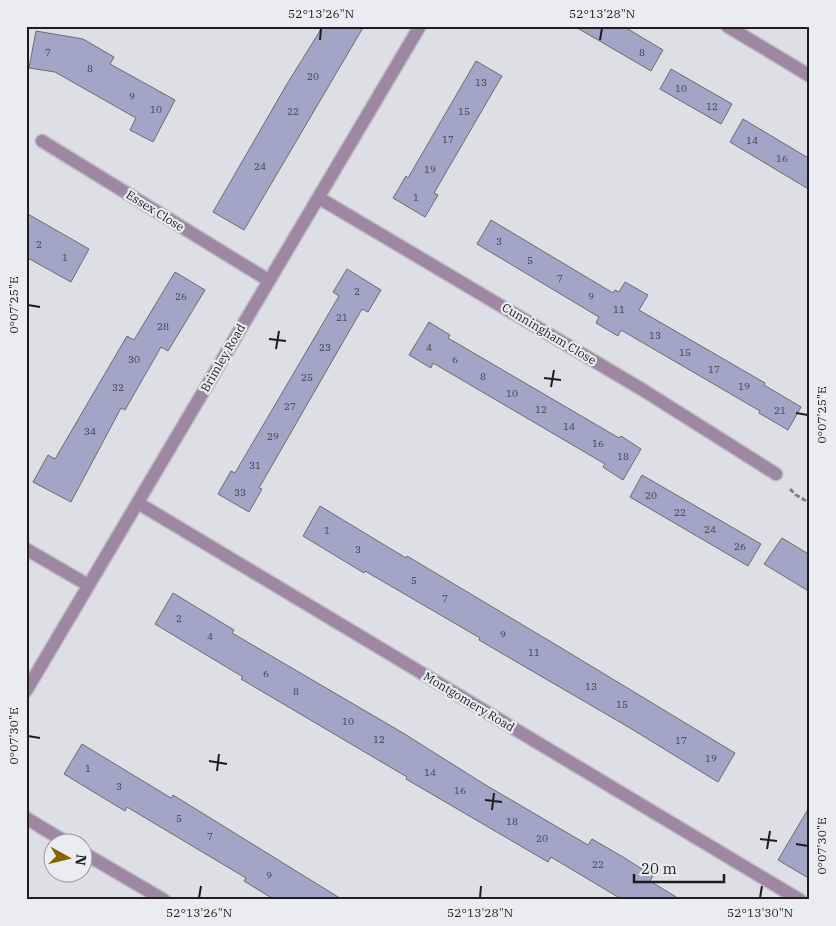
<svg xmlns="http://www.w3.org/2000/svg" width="836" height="926" font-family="'IBM Plex Serif',serif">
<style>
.building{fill:#a2a5c5;stroke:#6b6b70}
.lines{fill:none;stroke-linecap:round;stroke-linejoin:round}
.street-casing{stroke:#bbbcc1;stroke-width:15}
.path{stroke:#7e7f82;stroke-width:3;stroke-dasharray:5 2.5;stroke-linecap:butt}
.street{stroke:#9e87a2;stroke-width:12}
.ticks{fill:none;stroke:#1d1d1f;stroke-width:2}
.labels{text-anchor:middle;stroke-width:4.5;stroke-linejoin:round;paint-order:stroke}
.number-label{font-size:10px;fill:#3e3f48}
.street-label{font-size:12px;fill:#1d1d1f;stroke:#ebecf1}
.neatline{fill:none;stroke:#1d1d1f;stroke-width:2}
.ticks-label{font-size:12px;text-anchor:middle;fill:#1d1d1f}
</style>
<rect width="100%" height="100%" fill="#dedfe4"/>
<path class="building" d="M323 26H364L244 230 213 212 287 84Z
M574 26H623L663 50 651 71Z
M36 31 83 39 114 57 110 64 175 100 153 142 130 130 136 118 55 72 29 68Z
M476 61 502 76 434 193 438 195 425 217 393 198 406 176 408 178Z
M671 69 732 104 721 124 660 89Z
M743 119 810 159V190L730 142Z
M26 213 89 249 71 282 26 257Z
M491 220 613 293 615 290 619 292 625 282 648 295 639 310 765 383 764 385 801 407 788 430 759 413 760 411 621 330 618 336 596 323 599 317 477 244Z
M347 269 381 290 368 312 362 309 259 488 262 489 249 512 218 494 231 471 235 473 339 296 333 292Z
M175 272 205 290 168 351 161 347 125 410 121 408 71 502 33 482 48 455 55 459 127 336 134 340Z
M429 322 450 335 448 338 619 438 621 436 641 449 623 480 603 467 605 464 462 380 433 363 431 368 409 355Z
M642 475 761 544 748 566 630 497Z
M320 506 406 558 407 556 558 646 735 753 718 782 630 728 479 640 480 638 365 571 364 573 303 536Z
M782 538 810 555V592L764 564Z
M173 593 234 630 232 633 403 733 484 784 588 845 592 839 623 857 653 876 650 881 681 900H623L551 857 548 862 406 779 407 777 241 679 243 677 155 624Z
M82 744 171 798 173 795 343 900H275L244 881 246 878 127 807 125 811 64 774Z
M810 806V879L778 860Z"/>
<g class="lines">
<defs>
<path id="street" d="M727 26 810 76
M42 141 268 280
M319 198 643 390 776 474
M138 503 800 900
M26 549 88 585
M26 691 420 26
M26 818 69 844
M82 852 164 900"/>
</defs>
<use href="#street" class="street-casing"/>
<path class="path" d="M790 489 796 495 810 503"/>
<use href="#street" class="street"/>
</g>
<path class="ticks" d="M320 40 321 28M600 40 602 28M28 305 40 307M269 339 286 341M276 349 279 331M544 378 561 380M551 387 554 370M796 413 808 415M28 736 40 738M209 761 227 764M217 771 219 754M485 800 502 802M492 810 494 793M760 839 777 841M796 844 808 846M767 849 770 831M199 898 201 886M480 898 481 886M760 898 762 886"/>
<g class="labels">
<g class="number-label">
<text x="48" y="56">7</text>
<text x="642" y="56">8</text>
<text x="90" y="72">8</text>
<text x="313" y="80">20</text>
<text x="481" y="86">13</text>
<text x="681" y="92">10</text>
<text x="132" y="100">9</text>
<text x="712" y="110">12</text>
<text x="156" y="113">10</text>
<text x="293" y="115">22</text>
<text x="464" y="115">15</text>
<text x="448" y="143">17</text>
<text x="752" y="144">14</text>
<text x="782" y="162">16</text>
<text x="260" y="170">24</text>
<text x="430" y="173">19</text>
<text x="416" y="201">1</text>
<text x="499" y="245">3</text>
<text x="39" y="248">2</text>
<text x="65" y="261">1</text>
<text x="530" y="264">5</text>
<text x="560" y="282">7</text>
<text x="357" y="295">2</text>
<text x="181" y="300">26</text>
<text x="591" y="300">9</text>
<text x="619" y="313">11</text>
<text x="342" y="321">21</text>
<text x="163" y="330">28</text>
<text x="655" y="339">13</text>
<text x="325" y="351">23</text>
<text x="429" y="351">4</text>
<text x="685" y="356">15</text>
<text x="134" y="363">30</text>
<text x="455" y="363">6</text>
<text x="714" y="373">17</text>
<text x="483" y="380">8</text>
<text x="307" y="381">25</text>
<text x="744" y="390">19</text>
<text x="118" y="391">32</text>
<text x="512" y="397">10</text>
<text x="290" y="410">27</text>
<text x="541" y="413">12</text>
<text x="780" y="414">21</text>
<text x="569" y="430">14</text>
<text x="90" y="435">34</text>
<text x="273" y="440">29</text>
<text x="598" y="447">16</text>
<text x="623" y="460">18</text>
<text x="255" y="469">31</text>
<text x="240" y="496">33</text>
<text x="651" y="499">20</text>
<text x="680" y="516">22</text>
<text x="710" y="533">24</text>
<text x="327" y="534">1</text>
<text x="740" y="550">26</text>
<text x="358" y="553">3</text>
<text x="414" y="584">5</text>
<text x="445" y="602">7</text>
<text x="179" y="622">2</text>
<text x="503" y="638">9</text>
<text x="210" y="640">4</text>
<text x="534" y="656">11</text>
<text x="266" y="677">6</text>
<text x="591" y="690">13</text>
<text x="296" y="695">8</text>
<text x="622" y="708">15</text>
<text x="348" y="725">10</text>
<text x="379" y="743">12</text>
<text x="681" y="744">17</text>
<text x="711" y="762">19</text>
<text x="88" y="772">1</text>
<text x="430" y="776">14</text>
<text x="119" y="790">3</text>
<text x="460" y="794">16</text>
<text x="179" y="822">5</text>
<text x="512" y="825">18</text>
<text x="210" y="840">7</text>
<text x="542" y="842">20</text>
<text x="598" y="868">22</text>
<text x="269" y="879">9</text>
</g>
<g class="street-label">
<text transform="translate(155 211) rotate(32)" y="4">Essex Close</text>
<text transform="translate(549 334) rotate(31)" y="4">Cunningham Close</text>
<text transform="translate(223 358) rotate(-60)" y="4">Brimley Road</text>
<text transform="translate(469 702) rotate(31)" y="4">Montgomery Road</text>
</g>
</g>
<rect width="836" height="926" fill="none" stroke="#ebecf1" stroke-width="55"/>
<g transform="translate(68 858) rotate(98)"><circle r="24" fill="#ebecf1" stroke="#99999d"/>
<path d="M0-4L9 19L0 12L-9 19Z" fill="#866400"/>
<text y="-8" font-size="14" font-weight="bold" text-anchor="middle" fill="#1d1d1f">N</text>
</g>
<path d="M634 874v8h90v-8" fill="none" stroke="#1d1d1f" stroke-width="2.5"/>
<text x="641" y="874" font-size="15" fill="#1d1d1f" stroke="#ebecf1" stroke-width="4" paint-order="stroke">20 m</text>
<rect x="28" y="28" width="780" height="870" class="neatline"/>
<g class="ticks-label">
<text x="321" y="18">52°13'26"N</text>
<text x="602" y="18">52°13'28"N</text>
<text transform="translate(14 305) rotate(-90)" y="4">0°07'25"E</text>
<text transform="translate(822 415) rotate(-90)" y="4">0°07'25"E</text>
<text transform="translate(14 736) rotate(-90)" y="4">0°07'30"E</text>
<text transform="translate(822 846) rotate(-90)" y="4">0°07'30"E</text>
<text x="199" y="917">52°13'26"N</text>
<text x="480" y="917">52°13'28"N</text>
<text x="760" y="917">52°13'30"N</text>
</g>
</svg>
